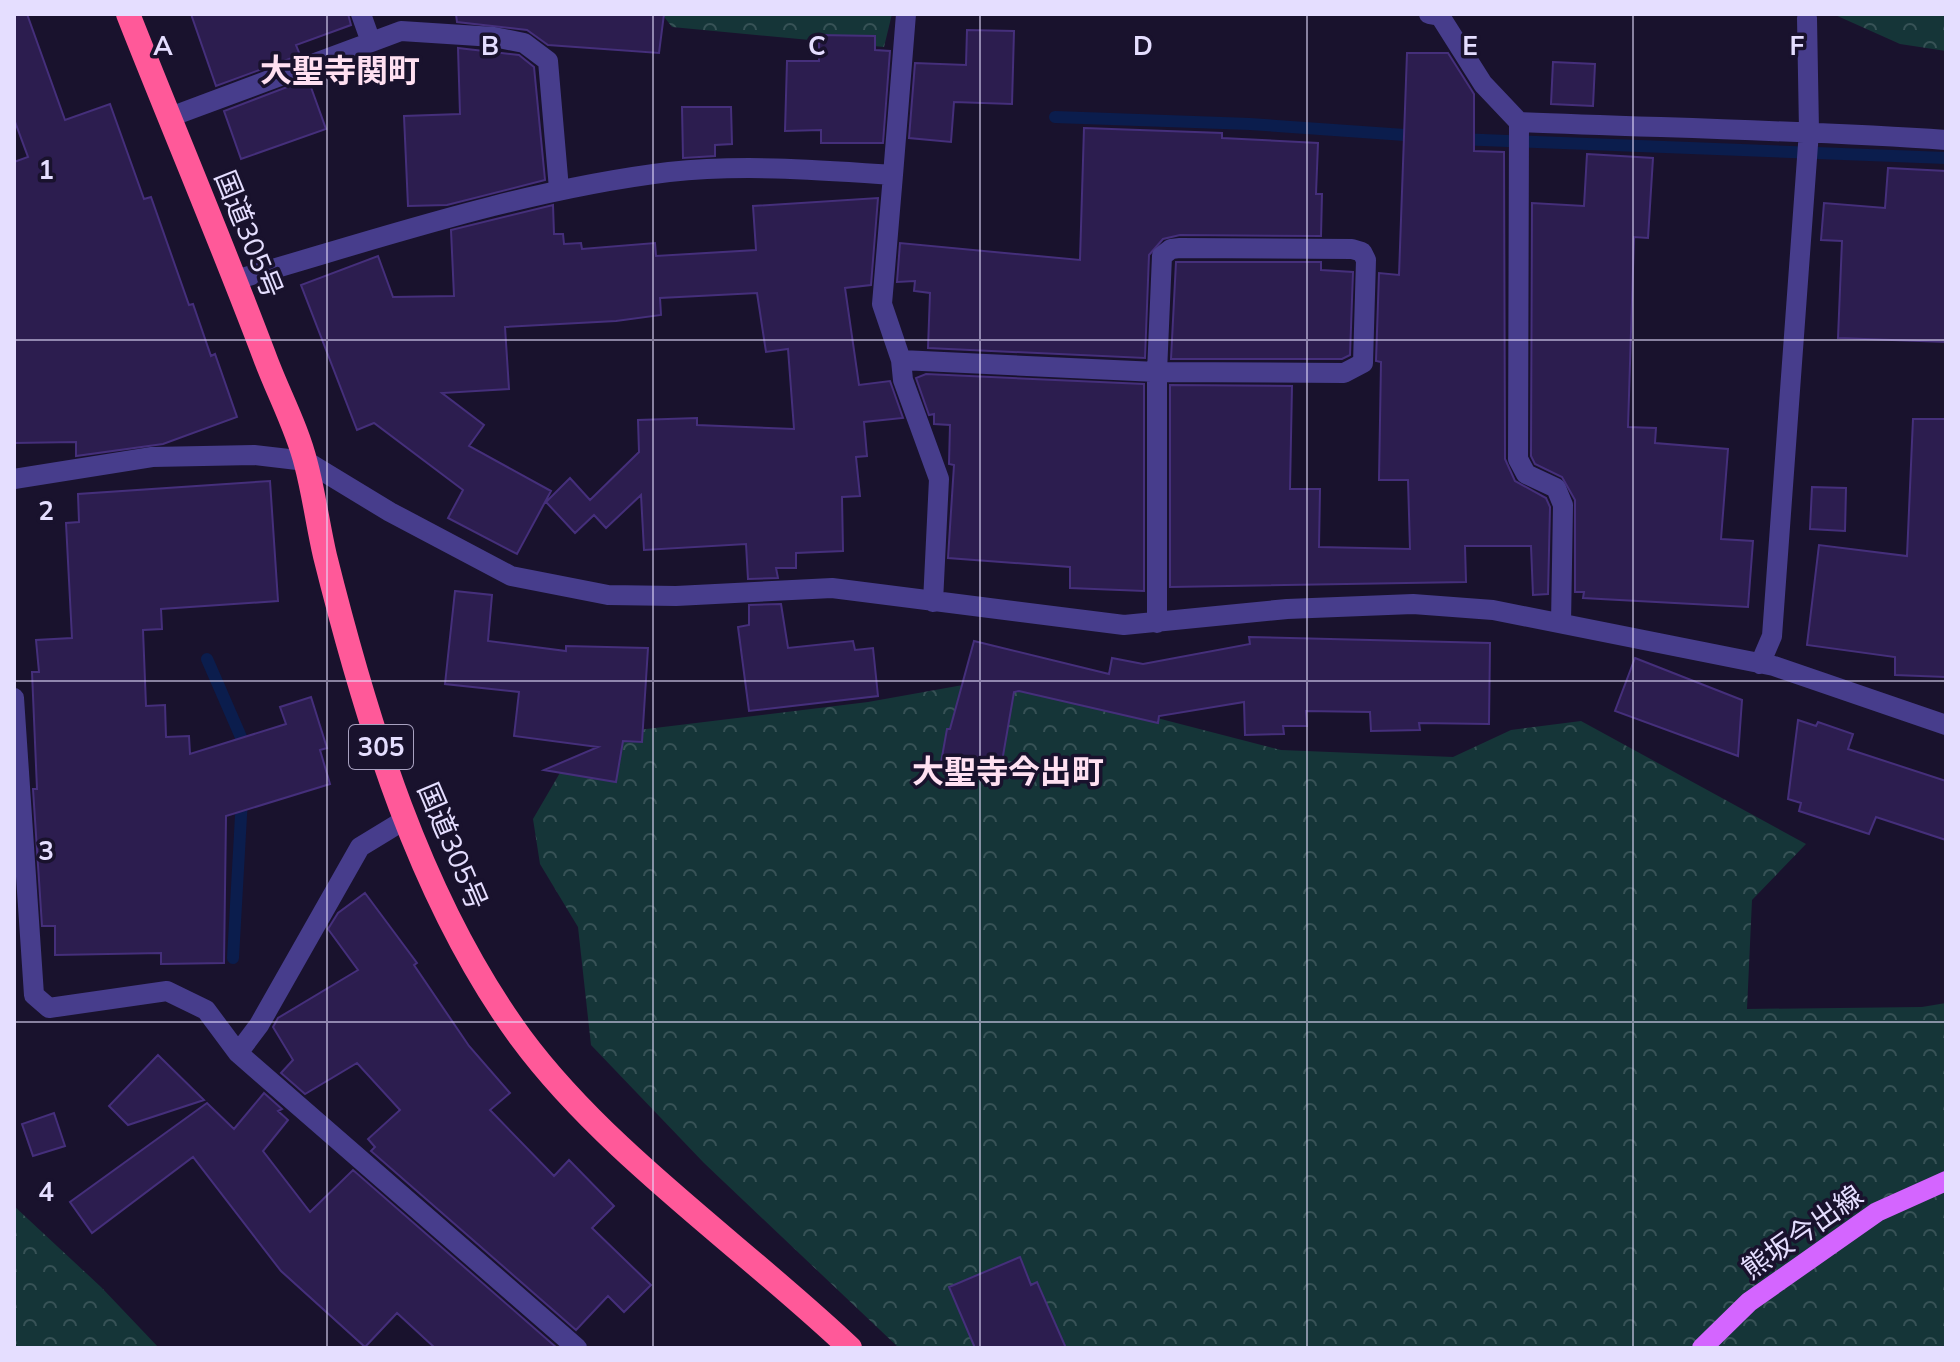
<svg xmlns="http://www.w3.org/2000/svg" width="1960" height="1362" font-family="Mulish,'Noto Sans JP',sans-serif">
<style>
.forest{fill:url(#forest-crowns)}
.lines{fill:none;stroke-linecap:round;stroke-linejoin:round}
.stream{stroke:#0b1d4d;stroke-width:12}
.building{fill:#2c1d4f;stroke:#452f7b;stroke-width:2}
.minor{stroke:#473d8c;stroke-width:20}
.major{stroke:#d465ff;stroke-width:20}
.highway{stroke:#ff5999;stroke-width:24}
.grid{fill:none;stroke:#e5deff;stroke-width:2;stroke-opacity:0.55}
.labels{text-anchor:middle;stroke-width:7;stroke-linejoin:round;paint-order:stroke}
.shield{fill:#19122d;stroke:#a8a1c0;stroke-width:2}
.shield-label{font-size:26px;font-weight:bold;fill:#e5deff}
.street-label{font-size:28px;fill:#e5deff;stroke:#19122d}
.quarter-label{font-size:32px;font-weight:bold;fill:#ffe0f1;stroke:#19122d}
.grid-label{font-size:26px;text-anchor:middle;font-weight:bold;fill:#e5deff;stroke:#19122d;stroke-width:7;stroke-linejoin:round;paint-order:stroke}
</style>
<defs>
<pattern id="forest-crowns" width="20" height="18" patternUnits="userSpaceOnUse" patternTransform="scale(2)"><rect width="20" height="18" fill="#153538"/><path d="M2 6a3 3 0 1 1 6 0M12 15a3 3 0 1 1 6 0" fill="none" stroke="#375256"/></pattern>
</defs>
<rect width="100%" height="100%" fill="#19122d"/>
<path class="forest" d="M662 14H892L884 47 672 27Z
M1833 14H1946V51L1900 44Z
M1002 678 1281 750 1453 757 1511 730 1581 721 1806 844 1752 900 1747 1009 1922 1007 1946 1003V1348H899L704 1163 591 1045 578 927 540 864 533 819 561 771 630 731 868 702Z
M14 1206 101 1287 159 1348H14Z"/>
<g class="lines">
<path class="stream" d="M1055 117 1250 124 1419 136
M1458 139 1946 158
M207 659 244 744V751
M233 958 242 798"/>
</g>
<path class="building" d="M14 14H27L65 120 110 104 144 199 151 197 189 305 193 304 211 356 215 354 237 417 163 444 76 456V442L14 443V162L28 157 14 119Z
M191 14H348L351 25 296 45 300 55 216 86Z
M456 14H664L659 53 548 45 527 30 457 22Z
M967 30 1014 31 1012 104 954 102 951 142 909 138 915 63 966 65Z
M819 35 875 36V50L890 51 883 143H821V130L785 131 787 61H819Z
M458 48 519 55 534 67 545 180 447 205 408 206 404 116 460 114Z
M1407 53H1448L1474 94V151L1504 152 1505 459 1515 481 1546 498 1550 507 1548 594 1533 595 1531 546H1465L1466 582 1170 587V385L1292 386 1290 489H1320L1319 547 1410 549 1408 480H1379L1381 362 1376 361 1379 273 1399 275Z
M1553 62 1595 64 1593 106 1551 104Z
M308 79 326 129 241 159 224 111Z
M682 107H731L732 144 715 145V156L683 158Z
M1084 128 1222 133V138L1318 143 1316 194H1322L1321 236 1180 235 1163 239 1149 255 1145 358 928 348 930 293 914 291 915 281 897 282 900 243 1080 260Z
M1587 154 1653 158 1648 238 1634 237 1628 427 1656 428 1655 443 1728 449 1721 539 1753 541 1748 607 1583 598 1584 592H1575V500L1562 477 1535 464 1531 456 1532 203 1584 206Z
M1888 168 1946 171V342L1838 338 1842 241 1821 240 1824 203 1885 208Z
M878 198 871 285 845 288 859 385 890 381 903 418 864 422 867 456 856 457 860 496 842 497 843 551 796 553V568H776L778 578 748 579 746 544 644 550 641 495 606 528 594 515 575 533 546 502 570 478 590 500 639 452 638 420 697 418V425L794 429 788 349 766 352 757 293 660 298 661 315 616 321 505 327 509 389 442 393 484 425 469 446 551 491 517 554 448 518 463 490 374 423 357 430 301 285 378 256 393 297 454 296 451 230 553 205 554 234H563L564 244 581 243 582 249 655 243 656 256 756 250 753 206Z
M1176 262H1321V270L1353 272 1350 355 1342 359H1171Z
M926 374 1144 384V591L1070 588V567L948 558 954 465 949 464 950 425 934 424V414L929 415 916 378Z
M1913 419H1946V677L1895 675V657L1807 645 1819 545 1907 556Z
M270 481 278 601 161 609 162 629 143 630 146 706 165 705 166 737 189 736 190 754 286 724 280 707 311 697 327 748 320 750 330 784 226 816 224 963 161 964V953L55 955V926H42L33 789H37L32 672H39L36 640 72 638 66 523 79 522 78 494Z
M1812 487 1846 488 1845 531 1810 529Z
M455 591 492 595 488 641 566 651V646L648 648 642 742 623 741 616 782 544 770 598 747 514 736 519 692 445 684Z
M781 604 788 648 853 641 855 650 873 648 878 696 749 711 738 627 749 625V605Z
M1249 637 1490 643 1489 724 1419 723 1420 730 1371 731 1370 712 1306 711 1307 726H1283L1284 734 1245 735 1244 702 1159 716 1158 723 1019 691 1014 692 999 779 940 768 947 729H950L974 641 1109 674 1112 658 1143 664 1250 644Z
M1635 658 1742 700 1738 756 1615 711Z
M1798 720 1816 726 1818 722 1853 734 1848 749 1946 781V840L1876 817 1869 834 1799 811 1801 803 1788 799Z
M365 893 417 963 414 965 469 1046 510 1093 490 1110 554 1176 569 1160 614 1206 592 1228 651 1285 624 1312 608 1296 576 1330 371 1151 375 1147 368 1139 400 1110 357 1063 305 1094 281 1073 293 1060 273 1027 278 1018 358 970 328 929 338 913Z
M158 1055 204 1100 128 1125 109 1106Z
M264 1093 282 1109 278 1111 288 1120 263 1151 310 1212 353 1170 557 1348H435L397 1313 365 1347 281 1271 193 1157 92 1233 70 1202 207 1103 234 1129Z
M54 1113 65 1146 33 1156 22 1124Z
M1020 1257 1031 1285 1037 1282 1066 1348H975L949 1287Z"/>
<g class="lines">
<path class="minor" d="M361 14 371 42
M1429 14 1440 16 1483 84 1519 122C1662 128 1804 130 1946 140
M170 117 401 31 494 37 524 43 548 61 559 189
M1519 122 1518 459 1526 474 1556 488 1563 505 1561 623
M893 175 882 304 901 360 903 380 939 479 933 602
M235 280C378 239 521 190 669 172 743 164 820 170 893 175L906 14
M901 360 1157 372 1344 373 1363 363 1366 260 1362 252 1352 249 1180 248 1171 249 1162 256 1157 372V623
M14 479 152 457 254 455 306 461 390 512 511 576 608 595 676 596 832 588 1124 625 1287 609 1413 604 1493 610 1774 666 1946 725
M1760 664 1772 636 1809 131 1807 18
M14 698 34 995 49 1008 167 991 206 1010 238 1053 577 1348
M238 1053 259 1025 360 847 406 819"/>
<path class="major" d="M1702 1348 1749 1302 1877 1212 1946 1181"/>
<path class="highway" d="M128 14C173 128 221 241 264 355 277 391 297 427 306 464 314 494 318 526 325 556 366 720 420 900 521 1038 605 1152 746 1249 850 1348"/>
</g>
<path class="grid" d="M327 14V1348M653 14V1348M980 14V1348M1307 14V1348M1633 14V1348M14 340H1946M14 681H1946M14 1022H1946"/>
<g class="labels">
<rect class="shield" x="349" y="725" width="64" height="44" rx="6"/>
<g class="shield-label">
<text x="381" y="756">305</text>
</g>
<g class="street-label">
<text transform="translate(249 234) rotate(68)" y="10">国道305号</text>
<text transform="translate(453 846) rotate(67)" y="10">国道305号</text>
<text transform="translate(1802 1232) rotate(-35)" y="10">熊坂今出線</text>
</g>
<g class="quarter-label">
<text x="340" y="82">大聖寺関町</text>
<text x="1008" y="783">大聖寺今出町</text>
</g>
</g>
<g class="grid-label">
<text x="163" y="55">A</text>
<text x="490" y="55">B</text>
<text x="817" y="55">C</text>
<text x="1143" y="55">D</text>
<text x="1470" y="55">E</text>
<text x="1797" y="55">F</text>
<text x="46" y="179">1</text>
<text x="46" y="520">2</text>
<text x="46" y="860">3</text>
<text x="46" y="1201">4</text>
</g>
<rect width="1960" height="1362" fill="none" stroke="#e5deff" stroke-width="32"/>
</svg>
